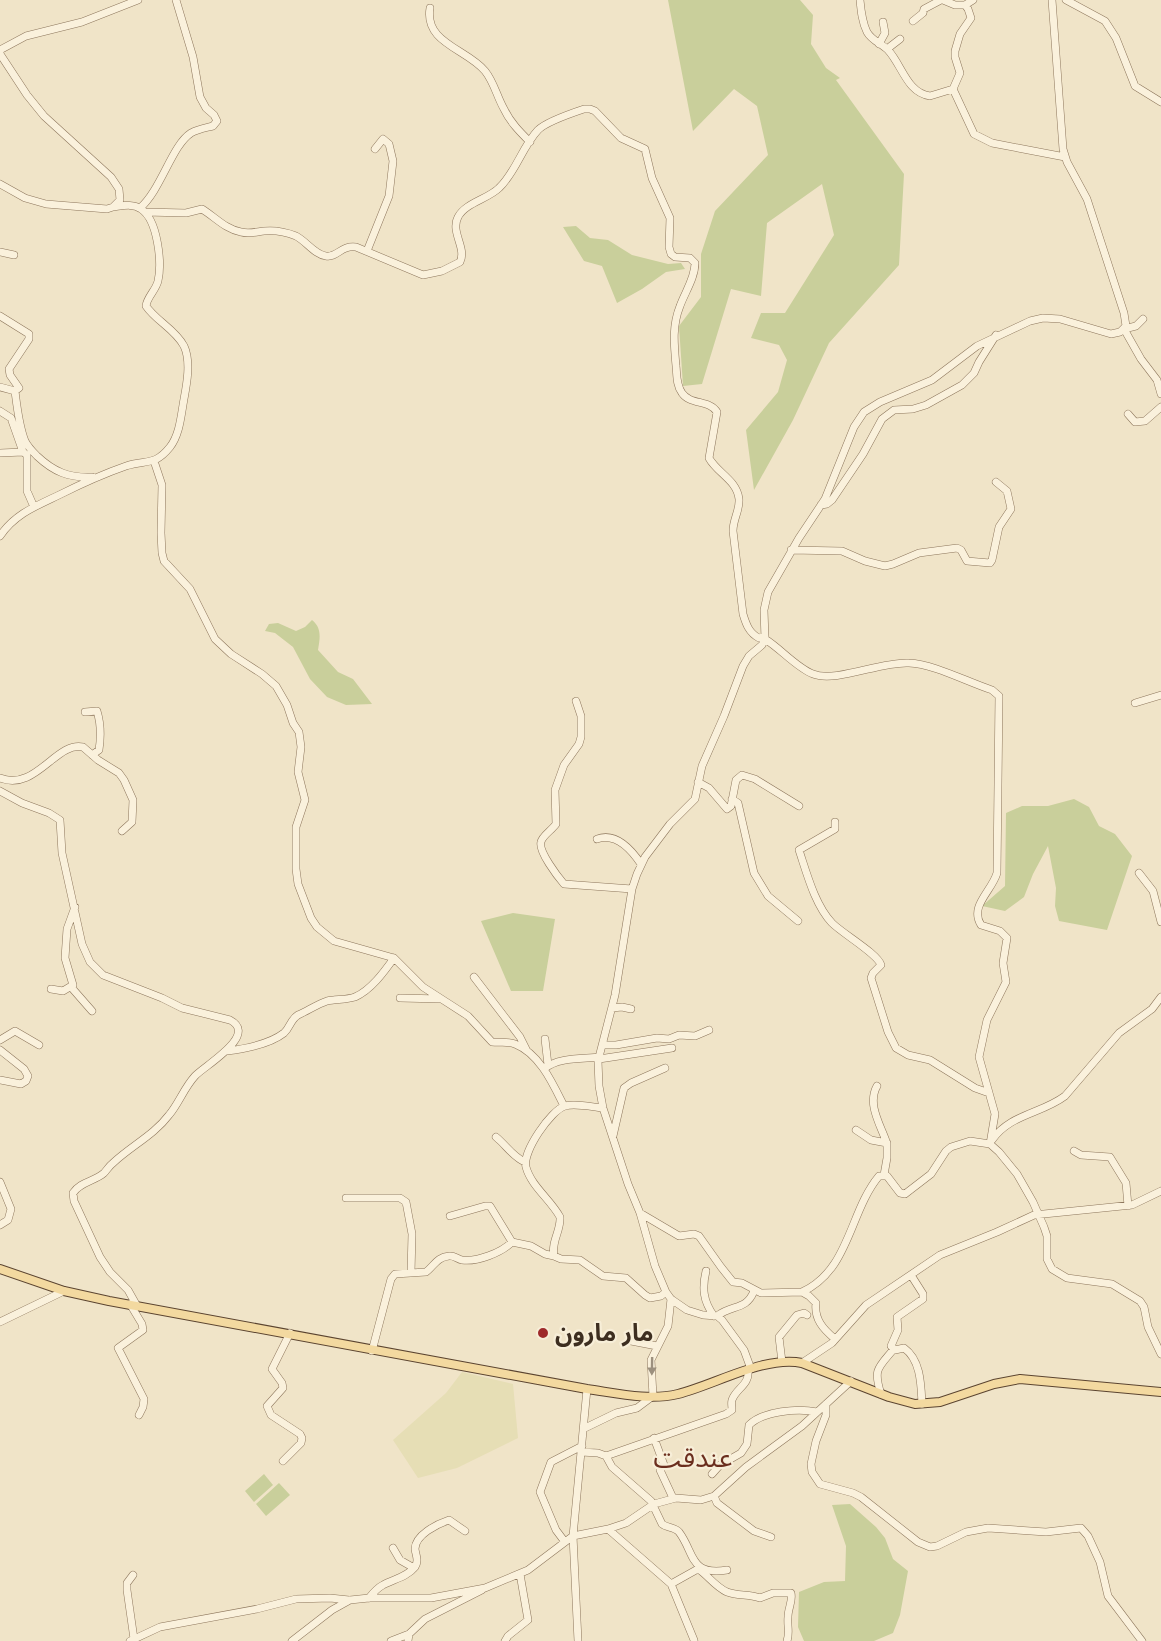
<svg xmlns="http://www.w3.org/2000/svg" width="1161" height="1641" font-family="Spectral,'Noto Sans Arabic',serif">
<style>
.farmland{fill:#e6deb5}
.green{fill:#c9cf9b}
.lines{fill:none;stroke-linecap:round;stroke-linejoin:round}
.minor-casing{stroke:#8d765c;stroke-width:8}
.major-casing{stroke:#5b4430;stroke-width:10}
.minor{stroke:#faf1dc;stroke-width:7}
.major{stroke:#f3d9a0;stroke-width:8}
.oneway{fill:#9c907e}
.poi-dot{fill:#9e2a2b;stroke:#f7eed8;stroke-width:2}
.labels{text-anchor:middle;stroke-width:4.5;stroke-linejoin:round;paint-order:stroke}
.poi-label{font-size:24px;font-weight:bold;fill:#3d2e20;stroke:#f7eed8;text-anchor:start}
.quarter-label{font-size:27px;fill:#6b2e1e;stroke:#f7eed8}
</style>
<rect width="100%" height="100%" fill="#f0e4c8"/>
<path class="farmland" d="M462 1372 513 1384 518 1438 457 1468 418 1478 393 1440 446 1393Z"/>
<path class="green" d="M668 0H800L813 15 811 44 826 68 840 78 836 80 904 174 899 265 829 343 793 420 754 490 746 430 778 392 787 360 779 345 751 338 761 313H785L834 235 822 184 767 223 761 296 731 289 702 384 683 386 679 326 701 297V254L715 211 768 155 757 106 734 89 693 131Z
M576 226 590 238 608 240 632 255 668 264 681 263 685 269 666 272 642 289 617 303 602 266 584 261 563 227Z
M312 620C322 628 320 638 318 650L338 672 353 679 372 704 346 705 327 697 310 679 293 647 275 633 265 631 269 624 278 623 296 631 305 627Z
M1074 799 1089 807 1099 826 1115 834 1132 856 1107 930 1059 921 1055 906 1056 888 1048 846 1033 874 1024 897 1005 911 982 906 1005 886 1006 813 1022 806H1048Z
M513 913 555 919 543 991H511L481 921Z
M264 1474 273 1485 254 1502 245 1491Z
M279 1483 290 1495 266 1516 256 1504Z
M850 1504 876 1527 885 1538 893 1559 908 1571 900 1615 893 1633 874 1641H804L798 1627 799 1592 824 1582 845 1581 846 1546 832 1505Z"/>
<g class="lines">
<defs>
<path id="minor" d="M860 0C861 11 862 22 867 32 872 41 881 43 888 50 902 65 907 93 930 96L953 89
M943 0 955 5H965
M973 0 965 5 968 9 971 18 960 34 955 51V57L960 73 953 89 974 134 992 143 1065 157
M1066 0 1105 21 1116 38 1135 86 1161 102
M430 8C424 43 467 49 485 71 494 82 497 97 504 109 510 122 520 132 530 142
M913 21 923 13 924 9 941 0
M879 44 885 33 883 22
M887 49 900 39
M0 50 26 36 82 22 138 0
M0 54 27 95 44 116 111 177 119 189 120 200 113 207 107 209 46 204 25 198 0 184
M140 208C161 190 172 145 191 133 198 129 205 128 213 126L217 121 214 115 206 108 200 97 193 57 176 0
M145 212 186 213 202 209C215 217 225 229 241 232 249 234 256 232 264 231 274 230 286 232 296 236 306 241 315 255 326 256 337 258 341 245 356 247L423 275 442 271 460 262C467 248 450 232 458 217 465 203 488 199 499 188 516 172 522 147 538 130 546 122 572 113 584 109H590L595 111 621 138 645 149 652 178 670 218 669 247 671 254 675 257 690 258 695 263C695 278 685 292 680 306 672 326 674 344 676 366 677 374 676 385 682 393 690 405 710 400 717 412L709 458C717 473 737 480 739 499 740 510 733 519 733 531L743 614C746 624 749 633 759 638L765 636
M367 251 389 196 393 161 389 144 383 139 375 149
M0 252 14 255
M0 316 29 334V339L9 369 10 375 19 388 15 391
M1143 319 1136 326 1124 329 1141 359 1157 380 1161 394
M0 387 15 391C17 407 19 426 25 441 28 447 33 452 37 456 54 472 69 478 92 477
M0 411 11 418 23 452
M1128 414 1135 422 1145 421 1161 407
M0 453 23 452 27 455V491L34 507
M154 461 162 485 161 533 162 553 164 561 190 589 215 639 231 654 262 674 276 686 287 705 293 723 299 732 301 747 298 772 305 800 296 827V869L298 884 311 918 317 927 334 941 394 958 423 987 468 1016 492 1042C500 1043 508 1041 515 1044 540 1054 553 1084 564 1106
M821 505 827 504 832 500 863 454 882 419 894 410 913 409 926 405 962 385 974 373 979 362 996 335
M0 536C15 514 36 506 59 495 81 484 103 474 126 466 146 459 154 467 170 447 180 434 181 415 184 399 187 383 191 361 184 346 175 329 156 321 146 306 147 297 156 290 158 281 162 263 158 220 141 209 133 203 122 206 113 207
M791 550 842 551 865 561 885 566 893 564 919 553 957 548 961 550 967 561 990 563 992 560 999 527 1011 509 1007 491 996 482
M765 639C781 649 797 668 813 674 836 683 882 661 909 663 934 664 967 682 992 690L999 696 997 873C992 891 969 906 981 925L1000 931 1007 938 1003 963 1006 982 987 1020 979 1057 995 1114 990 1144
M576 701 581 716V737L579 744 564 765 555 790 556 824C552 830 542 836 541 842 538 851 558 877 564 884L632 889
M1135 703 1161 695
M85 712 97 711C101 724 101 737 99 750L92 755
M0 778C36 792 56 741 83 747L98 760 119 773 124 780 133 800 132 822 122 831
M698 782 709 788 727 809 731 806 736 780 742 775 755 779 799 806
M0 791 22 803 49 813 60 820 62 853 82 944 90 962 103 975 162 998 182 1008 230 1020C259 1035 204 1066 195 1076 184 1088 179 1103 169 1115 154 1135 131 1146 113 1163 109 1166 107 1170 104 1173 95 1181 80 1182 73 1193L74 1201 100 1257 110 1272 128 1290 137 1306
M732 799 738 803 754 873 768 896 798 921
M835 822V829L799 850C807 874 815 905 832 923 843 934 878 954 881 965L873 973 871 978 888 1032 896 1048 908 1055 930 1060 975 1088 989 1093
M597 839C616 832 631 849 641 864
M1139 873 1153 891 1161 922
M474 977 520 1037 527 1051
M71 987 92 1011
M51 989 63 991 73 985 65 958 67 929 75 907
M400 998 441 999
M612 1008 622 1007 631 1009
M545 1039 548 1065
M0 1040 15 1031 39 1045
M603 1045H616L657 1038 669 1039 679 1035 695 1036 709 1030
M0 1050 24 1069 28 1076 26 1081 21 1084 0 1080
M227 1051C243 1049 270 1044 284 1033 290 1028 290 1020 298 1015 307 1011 318 1004 327 1001 336 999 346 1000 355 997 371 990 384 972 394 958
M599 1059 672 1048
M544 1069C558 1057 582 1059 600 1057
M877 1086C867 1104 880 1124 886 1141
M603 1108C591 1107 576 1103 565 1106 551 1110 522 1152 526 1167 531 1186 551 1200 560 1217 561 1231 551 1241 554 1256L561 1259 580 1260 603 1276 626 1278 645 1295 650 1298 661 1296 666 1292
M856 1130 871 1140 887 1143V1158L884 1175
M613 1136 624 1088 631 1083 665 1068
M496 1137C506 1145 513 1157 525 1162
M992 1140C1010 1114 1041 1114 1065 1096L1119 1033 1152 1009 1161 997
M1074 1151 1081 1155 1110 1157 1126 1183 1128 1206
M0 1182 11 1209 8 1220 0 1225
M346 1198H400L406 1202 412 1234 411 1273
M640 1213 679 1236 694 1234 699 1236 721 1267 733 1282 742 1283 761 1293 802 1292 809 1296 816 1303C814 1319 823 1329 835 1339
M450 1216 485 1206H490L512 1242 531 1246 545 1254 554 1256
M706 1271C702 1288 703 1301 714 1316
M911 1275 923 1294V1299L897 1317 898 1330 891 1346 895 1350 904 1348C921 1360 921 1385 922 1404
M802 1292C850 1270 849 1212 879 1176H887L900 1193 905 1194 931 1174 946 1151 951 1147 970 1141 990 1144 999 1152 1017 1174 1033 1202 1044 1227 1047 1236V1259L1052 1269 1067 1278 1112 1284 1140 1301 1144 1307 1148 1327 1161 1354
M130 1304 142 1324 143 1330 118 1348 144 1399 143 1407 139 1415
M717 1316C732 1304 746 1311 754 1291
M0 1322 64 1291
M631 1341 657 1346
M372 1351 391 1279 395 1274 426 1272C434 1266 437 1257 449 1256 454 1255 457 1259 462 1260 477 1262 501 1253 512 1242
M782 1362 779 1337 797 1315 804 1313 807 1315
M802 1363 832 1343 866 1305 940 1255 997 1232 1034 1215 1132 1205 1161 1191
M751 1369 744 1350 722 1320 717 1316 703 1315 687 1310 671 1299 666 1292 655 1266 640 1213 628 1184 603 1108 599 1086 598 1061 615 995 632 889 637 874 645 857 670 824 695 799 702 766 724 716 743 666 749 656 762 645 765 639 764 610 768 592 799 538 825 499 854 427 864 412 880 402 932 380 977 346 1030 321 1043 318 1060 319 1111 334 1120 332 1126 326 1124 313 1087 199 1067 162 1063 149 1052 0
M881 1394C873 1369 878 1368 893 1350
M826 1404V1415L816 1441 811 1464 812 1472 820 1484 853 1493 861 1497 918 1542 930 1547 937 1546 966 1532 988 1528 1046 1532 1081 1528 1088 1536 1100 1562 1108 1596 1142 1641
M585 1428 616 1413 637 1408 653 1396 651 1360 668 1326 671 1299
M654 1438 664 1465 660 1470 673 1498
M581 1452 598 1453 606 1456 612 1467 651 1501 662 1524C667 1528 675 1527 679 1532 695 1553 689 1576 727 1570
M606 1456 726 1414 732 1410C732 1406 731 1403 732 1400 736 1388 750 1385 748 1370
M283 1461 301 1443 302 1438 300 1434 271 1415 267 1406 283 1388 282 1383 272 1369 290 1333
M712 1474 720 1465 741 1453 747 1444 749 1425C763 1411 798 1408 817 1412
M714 1496 717 1503 754 1531 771 1537
M608 1529 626 1523 654 1504 676 1498 701 1500 714 1496 746 1467 802 1426 851 1381
M565 1542 556 1530 540 1492 551 1462 582 1446
M393 1548 400 1560 414 1568
M133 1575 127 1583V1590L134 1639
M671 1584 696 1570H700C709 1577 716 1587 727 1592 737 1596 750 1594 760 1598L773 1593H791C793 1601 788 1608 788 1617 787 1626 790 1632 787 1641
M369 1598C373 1593 377 1588 383 1585 394 1579 407 1577 415 1567 419 1560 416 1556 415 1549 415 1535 437 1524 449 1520L465 1531
M130 1641 160 1627 257 1609 296 1599 330 1598 349 1600
M292 1641 332 1610 350 1600 369 1598H431L485 1588 528 1570 573 1536 608 1529 671 1584 694 1640
M391 1641 409 1634
M408 1641 409 1634 425 1619 482 1590
M505 1641 508 1636 528 1620 520 1574
M578 1641 573 1536 587 1389"/>
<path id="major" d="M0 1269 64 1291 109 1301 587 1389C616 1393 649 1401 678 1394 714 1385 766 1355 802 1363L889 1397 915 1404 940 1402 994 1384 1020 1379 1161 1392"/>
</defs>
<use href="#minor" class="minor-casing"/>
<use href="#major" class="major-casing"/>
<use href="#minor" class="minor"/>
<use href="#major" class="major"/>
</g>
<defs><path id="oneway-solid" d="M-6-.8H1V-3.2L6.5 0L1 3.2V.8H-6Z" transform="scale(1.5)"/></defs>
<use class="oneway" href="#oneway-solid" transform="translate(652 1366) rotate(91)"/>
<circle class="poi-dot" cx="543" cy="1333" r="6"/>
<g class="labels">
<g class="poi-label">
<text x="555" y="1341">مار مارون</text>
</g>
<g class="quarter-label">
<text x="693" y="1467">عندقت</text>
</g>
</g>
</svg>
